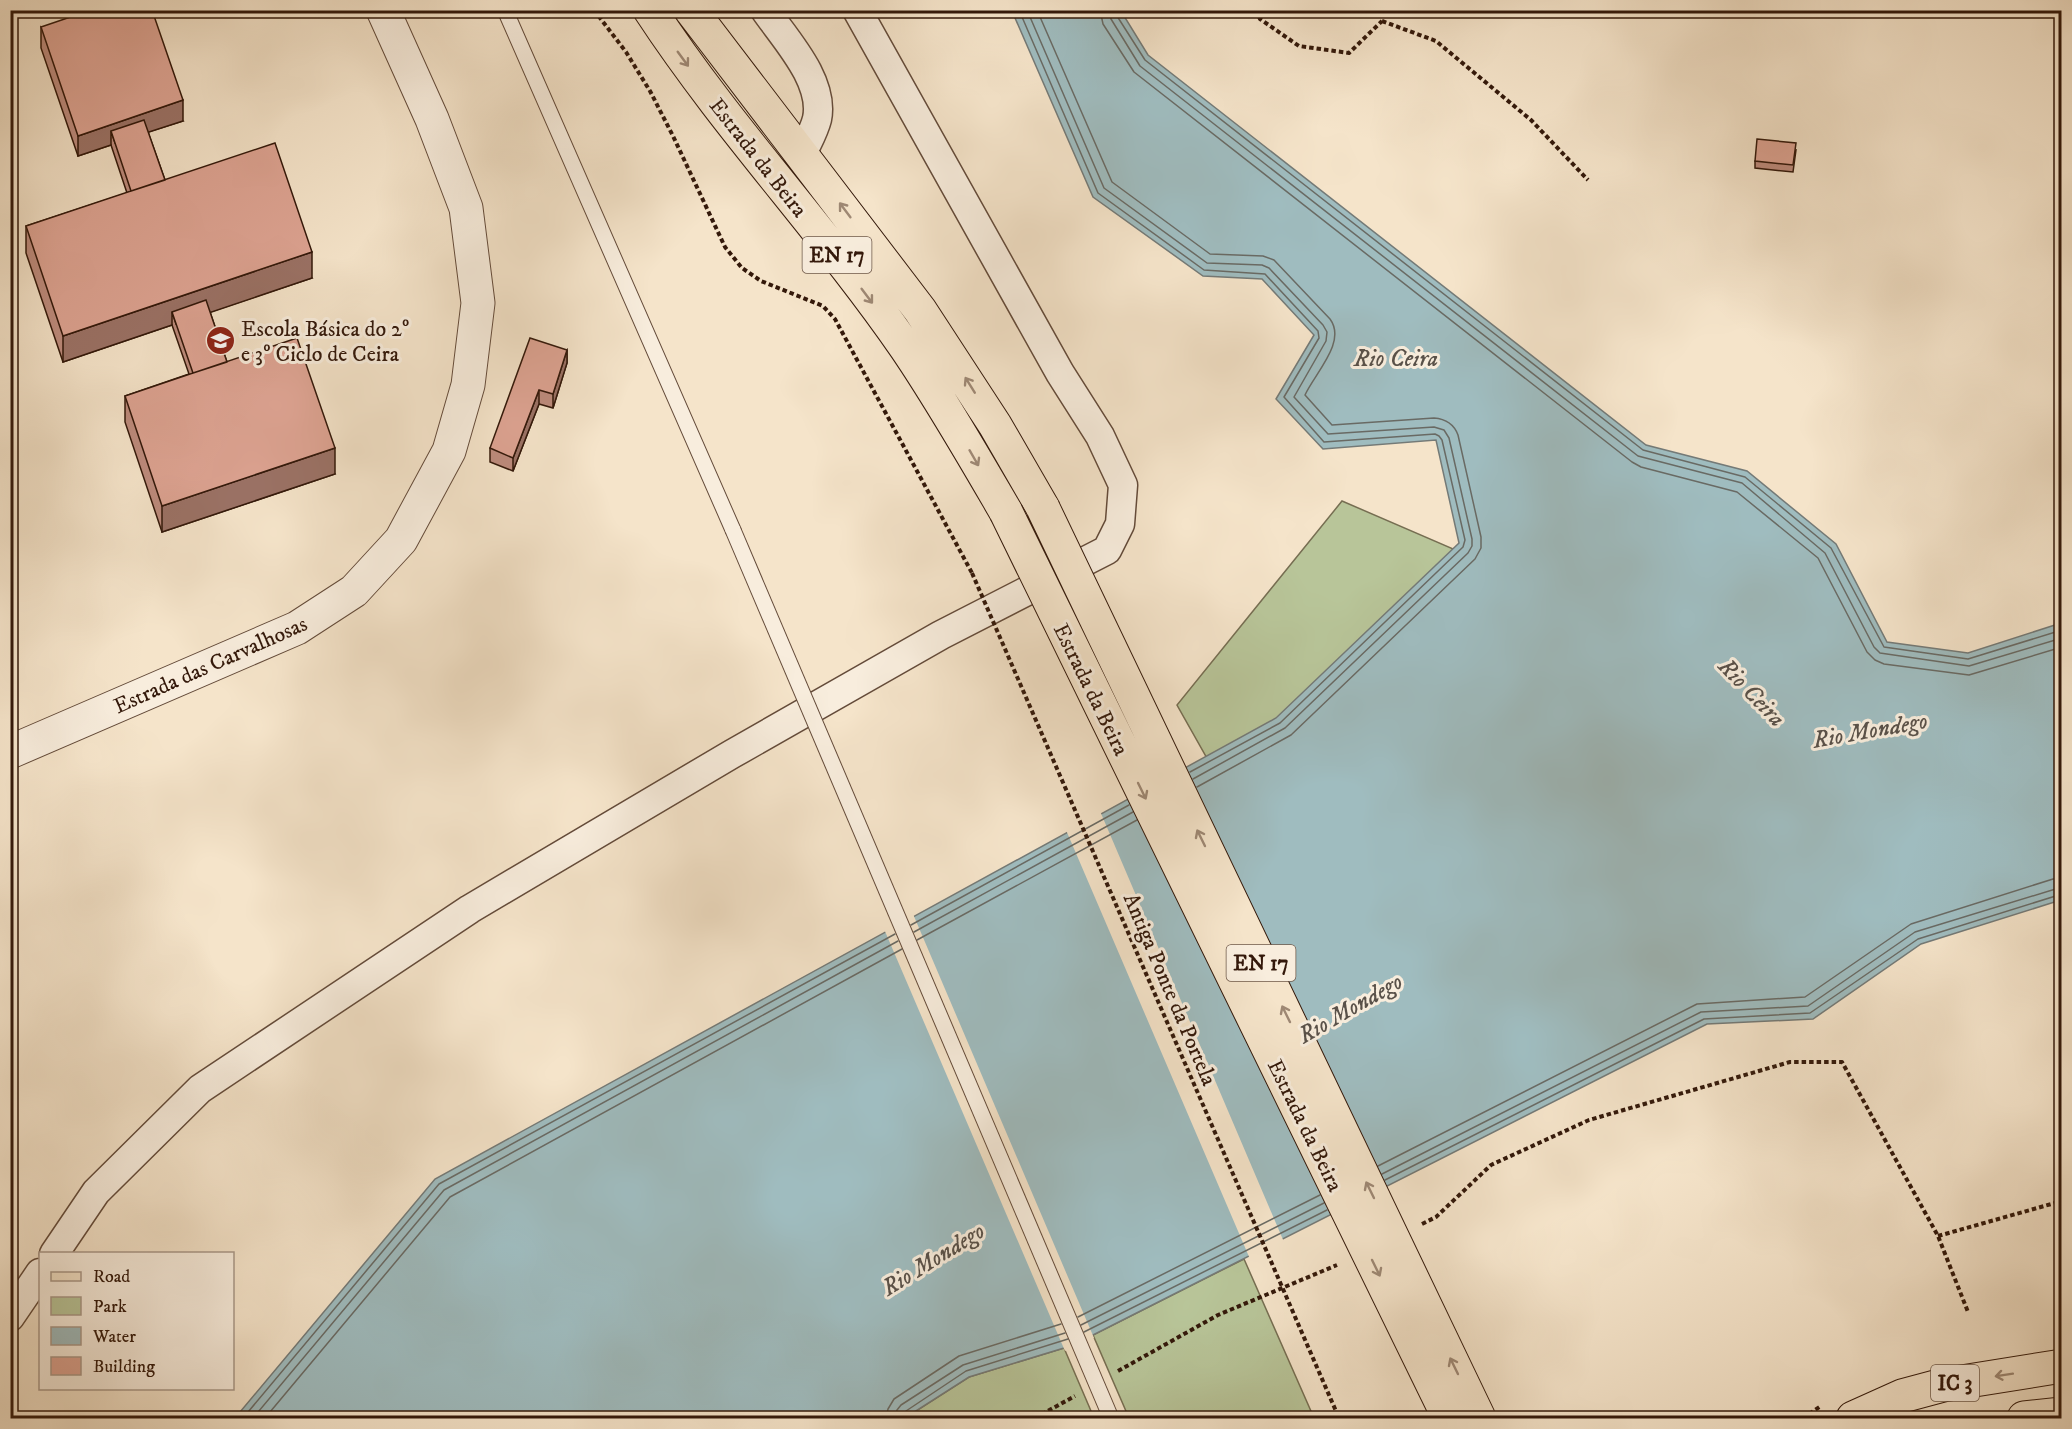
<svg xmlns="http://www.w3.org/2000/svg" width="2072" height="1429" font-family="'IM FELL DW Pica',serif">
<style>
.green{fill:#b8c599;stroke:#766e52;stroke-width:1.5}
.water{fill:#9fbcbf;stroke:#747a77;stroke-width:1.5}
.pier{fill:#f5e4ca}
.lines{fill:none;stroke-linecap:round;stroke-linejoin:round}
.shore{stroke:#696a64;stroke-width:1.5}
.service-casing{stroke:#644b3a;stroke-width:17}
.minor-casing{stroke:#644b3a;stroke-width:31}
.tertiary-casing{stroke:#644b3a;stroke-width:35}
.primary-casing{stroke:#33180a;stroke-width:35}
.trunk-casing{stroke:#33180a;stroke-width:35}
.path{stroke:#33180a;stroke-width:4;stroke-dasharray:4.5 3;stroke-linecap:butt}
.service{stroke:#f8eddd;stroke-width:15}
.minor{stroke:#f8eddd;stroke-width:28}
.tertiary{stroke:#f8eddd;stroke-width:33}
.primary{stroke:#f5e4ca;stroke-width:33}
.trunk{stroke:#f5e4ca;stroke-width:33}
.service-bridge-casing{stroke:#644b3a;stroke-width:17;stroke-linecap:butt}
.primary-bridge-casing{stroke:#33180a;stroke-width:35;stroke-linecap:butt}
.path-bridge{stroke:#33180a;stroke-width:4;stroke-dasharray:4.5 3;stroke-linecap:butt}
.service-bridge{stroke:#f8eddd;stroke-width:15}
.primary-bridge{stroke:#f5e4ca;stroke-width:33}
.wall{fill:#be8c7e;stroke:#33180a;stroke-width:1.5}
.shaded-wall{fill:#9b7266;stroke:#33180a;stroke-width:1.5}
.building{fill:#dda392;stroke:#33180a;stroke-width:1.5}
.oneway{stroke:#9e8874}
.labels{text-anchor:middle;stroke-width:6;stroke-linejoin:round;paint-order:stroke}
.shield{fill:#f8eddd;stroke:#6e5849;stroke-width:1.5}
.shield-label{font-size:21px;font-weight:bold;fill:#33180a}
.street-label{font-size:22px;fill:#33180a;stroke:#f8eddd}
.poi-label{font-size:22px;fill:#33180a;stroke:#f8eddd;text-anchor:start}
.water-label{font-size:24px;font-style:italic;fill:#595149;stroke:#f8eddd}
</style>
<rect width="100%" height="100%" fill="#f5e4ca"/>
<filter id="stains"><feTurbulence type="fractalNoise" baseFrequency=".00333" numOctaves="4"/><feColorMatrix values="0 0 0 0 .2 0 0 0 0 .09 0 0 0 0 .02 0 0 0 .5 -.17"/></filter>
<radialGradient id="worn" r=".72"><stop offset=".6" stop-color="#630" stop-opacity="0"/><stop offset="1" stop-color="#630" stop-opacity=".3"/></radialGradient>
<path class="green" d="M1342 501 1495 567 1302 927 1177 705Z
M1244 1259 1314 1418H1129L1093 1335Z
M1064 1348 1094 1418H905L969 1377Z"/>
<path class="water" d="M1012 11H1121L1148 55 1646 445 1747 471 1836 544 1887 642 1968 653 2061 623V900L1921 944 1813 1019 1707 1024 1093 1335 1064 1348 969 1377 905 1418H235L435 1179 1276 718 1459 543 1436 440 1323 449 1276 399 1314 335 1262 279 1203 276 1093 197Z"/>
<path class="pier" d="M1100 811 1284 1242 1250 1259 1066 830Z
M913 914 1094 1338 1065 1351 884 929Z"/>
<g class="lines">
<path class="shore" d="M1019 10 1098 193 1204 270 1265 274 1318 331 1319 338 1284 397 1324 442 1435 434 1439 436 1442 440 1465 540 1463 547 1280 723 1190 772
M1027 10 1104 188 1207 263 1262 265 1269 268 1323 325 1327 332 1326 341 1294 397 1328 434 1434 427 1444 430 1449 438 1472 539V546L1468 553 1285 728 1193 779
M1037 10 1112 182 1210 254 1263 256 1274 260 1330 319C1347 342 1315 373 1305 395L1332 425 1434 418C1446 419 1454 424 1458 435L1481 537V548L1475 559 1291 735 1197 787
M1100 10 1103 24 1134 72 1632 462 1641 467 1737 492 1818 558 1867 652 1875 660 1884 664 1969 675 2062 647
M1109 10 1111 19 1140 66 1638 456 1742 483 1825 553 1874 647 1880 653 1969 666 2062 638
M1116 10 1117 16 1145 60 1643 450 1745 477 1831 548 1884 647 1968 659 2062 630
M911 925 1129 805
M914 932 1133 812
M917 940 1137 820
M1378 1166 1697 1004 1805 997 1911 924 2053 879 2062 878
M1382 1174 1701 1012 1808 1006 1915 932 2062 887
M1385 1180 1704 1019 1810 1013 1918 939 2062 894
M1078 1317 1320 1195
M1081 1325 1324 1203
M1084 1332 1327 1210
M243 1418 439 1184 895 934
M253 1418 444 1190 898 941
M265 1418 450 1197 902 949
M886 1418 888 1409 894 1399 959 1356 1061 1324
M895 1418 897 1410 901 1405 963 1365 1065 1333
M903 1418 906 1411 966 1371 1068 1339"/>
<defs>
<path id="service" d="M505 10 733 530"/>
<path id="minor" d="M765 10C785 39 825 81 817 119 814 131 807 143 802 154
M54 1254 96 1192 200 1089 470 909 732 754 941 635 1107 550 1120 524 1123 485 1100 436 1060 373 857 10
M10 1317 40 1273"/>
<path id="tertiary" d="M10 752 297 628 354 591 401 540 449 451 468 385 478 303 466 208 432 119 383 10"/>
<path id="primary" d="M650 10C728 129 826 232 906 348 942 401 974 457 1006 512
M691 10 920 310 995 425 1043 508"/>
<path id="trunk" d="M1853 1418 1902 1396 1943 1385 2062 1366
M2024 1418 2062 1414"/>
</defs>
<use href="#service" class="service-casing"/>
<use href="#minor" class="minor-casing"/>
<use href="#tertiary" class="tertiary-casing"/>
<use href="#primary" class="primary-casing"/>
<use href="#trunk" class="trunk-casing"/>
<path class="path" d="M594 10 626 52 650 91 673 136 725 247 742 268 761 281 823 306 835 319 972 573
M1256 10 1260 19 1299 46 1349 53 1382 21 1379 10
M1382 21 1436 41 1531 120 1588 180
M1422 1224 1436 1217 1491 1165 1589 1120 1790 1062H1842L1938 1236 1968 1312
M1938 1236 2062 1201
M1118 1371 1218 1315 1337 1265
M1035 1418 1075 1396
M1803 1418 1821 1406"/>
<use href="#service" class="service"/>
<use href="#minor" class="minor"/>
<use href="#tertiary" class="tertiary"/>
<use href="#primary" class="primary"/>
<use href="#trunk" class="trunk"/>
<defs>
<path id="service-bridge" d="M733 530 1111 1418"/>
<path id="primary-bridge" d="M1043 508 1479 1418
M1006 512 1449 1418"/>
</defs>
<use href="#service-bridge" class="service-bridge-casing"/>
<use href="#primary-bridge" class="primary-bridge-casing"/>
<path class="path-bridge" d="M972 573 1339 1418"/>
<use href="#service-bridge" class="service-bridge"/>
<use href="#primary-bridge" class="primary-bridge"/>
</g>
<path class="wall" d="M41 27 183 121 148 132 165 180 312 278 210 312 227 362 335 474 162 532 125 422V396L189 374 172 325 63 362 26 253V226L127 193 111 145 78 156 41 48Z
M1796 150 1793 172 1755 168V161Z
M567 350V363L553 408 539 404 513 471 490 462V448Z"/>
<path class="shaded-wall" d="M183 100V121L115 143 111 131V145L78 156V136Z
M312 252V278L176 324 172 312V325L63 362V336Z
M567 350V363L553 408V394Z
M539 390V404L513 471V458Z
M335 448V474L162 532V506Z"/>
<path class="building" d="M91 10H152L183 100 78 136 41 27Z
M144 120 165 180 131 191 111 131Z
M1757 139 1796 143 1793 165 1755 161Z
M275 143 312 252 63 336 26 226Z
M206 300 227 362 193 373 172 312Z
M297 338 335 448 162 506 125 396Z
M530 338 567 350 553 394 539 390 513 458 490 448Z"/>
<defs><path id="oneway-shaft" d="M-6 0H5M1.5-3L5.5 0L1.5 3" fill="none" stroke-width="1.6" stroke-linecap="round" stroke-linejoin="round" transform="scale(1.5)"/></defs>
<g class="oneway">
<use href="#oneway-shaft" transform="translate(683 59) rotate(54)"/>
<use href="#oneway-shaft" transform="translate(845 210) rotate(-127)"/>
<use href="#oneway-shaft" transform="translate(867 296) rotate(53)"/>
<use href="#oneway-shaft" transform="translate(970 385) rotate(-122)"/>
<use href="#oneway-shaft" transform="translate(974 458) rotate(60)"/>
<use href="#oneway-shaft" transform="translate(1142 791) rotate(64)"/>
<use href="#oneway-shaft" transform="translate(1201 838) rotate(-116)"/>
<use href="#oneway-shaft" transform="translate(1286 1014) rotate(-116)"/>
<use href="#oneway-shaft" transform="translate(1370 1190) rotate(-116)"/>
<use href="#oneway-shaft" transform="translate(1376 1268) rotate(64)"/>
<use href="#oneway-shaft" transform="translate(1454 1366) rotate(-116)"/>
<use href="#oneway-shaft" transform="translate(2004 1375) rotate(171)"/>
</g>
<defs>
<symbol id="school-disc" viewBox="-11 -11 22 22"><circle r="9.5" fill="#8f2418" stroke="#f8eddd"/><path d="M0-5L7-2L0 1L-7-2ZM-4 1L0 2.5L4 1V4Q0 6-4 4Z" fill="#fff"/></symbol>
</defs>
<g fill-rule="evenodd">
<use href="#school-disc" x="204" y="324" width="33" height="33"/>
</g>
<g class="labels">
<g class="shield">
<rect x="802.5" y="237" width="69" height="36" rx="4.5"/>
<rect x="1226.5" y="945" width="69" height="36" rx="4.5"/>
<rect x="1931" y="1365" width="48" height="36" rx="4.5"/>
</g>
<g class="shield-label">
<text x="837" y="262">EN 17</text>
<text x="1261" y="970">EN 17</text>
<text x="1955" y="1390">IC 3</text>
</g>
<g class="street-label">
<text transform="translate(759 157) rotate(52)" y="8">Estrada da Beira</text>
<text transform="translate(210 664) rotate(-24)" y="8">Estrada das Carvalhosas</text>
<text transform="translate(1092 689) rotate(64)" y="8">Estrada da Beira</text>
<text transform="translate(1171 989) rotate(67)" y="8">Antiga Ponte da Portela</text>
<text transform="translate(1306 1125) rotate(64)" y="8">Estrada da Beira</text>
</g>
<g class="poi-label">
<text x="241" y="336">Escola Básica do 2º<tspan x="241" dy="25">e 3º Ciclo de Ceira</tspan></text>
</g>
<g class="water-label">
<text x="1396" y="366">Rio Ceira</text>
<text transform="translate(1752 692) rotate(46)" y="8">Rio Ceira</text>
<text transform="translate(1870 730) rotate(-10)" y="8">Rio Mondego</text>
<text transform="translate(1350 1008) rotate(-30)" y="8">Rio Mondego</text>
<text transform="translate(933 1259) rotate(-32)" y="8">Rio Mondego</text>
</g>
</g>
<rect width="2072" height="1429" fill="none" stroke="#f5e4ca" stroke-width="36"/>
<rect x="12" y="12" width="2048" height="1405" fill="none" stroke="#33180a" stroke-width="3"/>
<rect x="18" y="18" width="2036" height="1393" fill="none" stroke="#33180a" stroke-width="1.5"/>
<rect x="39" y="1252" width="195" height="138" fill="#f8eddd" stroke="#a99889" stroke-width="1.5"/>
<rect x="51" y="1272" width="30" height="9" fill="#f5e4ca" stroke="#a99889" stroke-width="1.5"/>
<text x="93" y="1282" font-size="18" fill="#33180a">Road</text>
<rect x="51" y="1297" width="30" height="18" fill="#b8c599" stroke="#a99889" stroke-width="1.5"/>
<text x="93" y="1312" font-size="18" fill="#33180a">Park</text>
<rect x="51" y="1327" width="30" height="18" fill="#9fbcbf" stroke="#a99889" stroke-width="1.5"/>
<text x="93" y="1342" font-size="18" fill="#33180a">Water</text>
<rect x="51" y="1357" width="30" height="18" fill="#dda392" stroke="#a99889" stroke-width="1.5"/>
<text x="93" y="1372" font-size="18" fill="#33180a">Building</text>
<rect width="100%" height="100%" filter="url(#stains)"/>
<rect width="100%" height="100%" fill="url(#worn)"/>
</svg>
